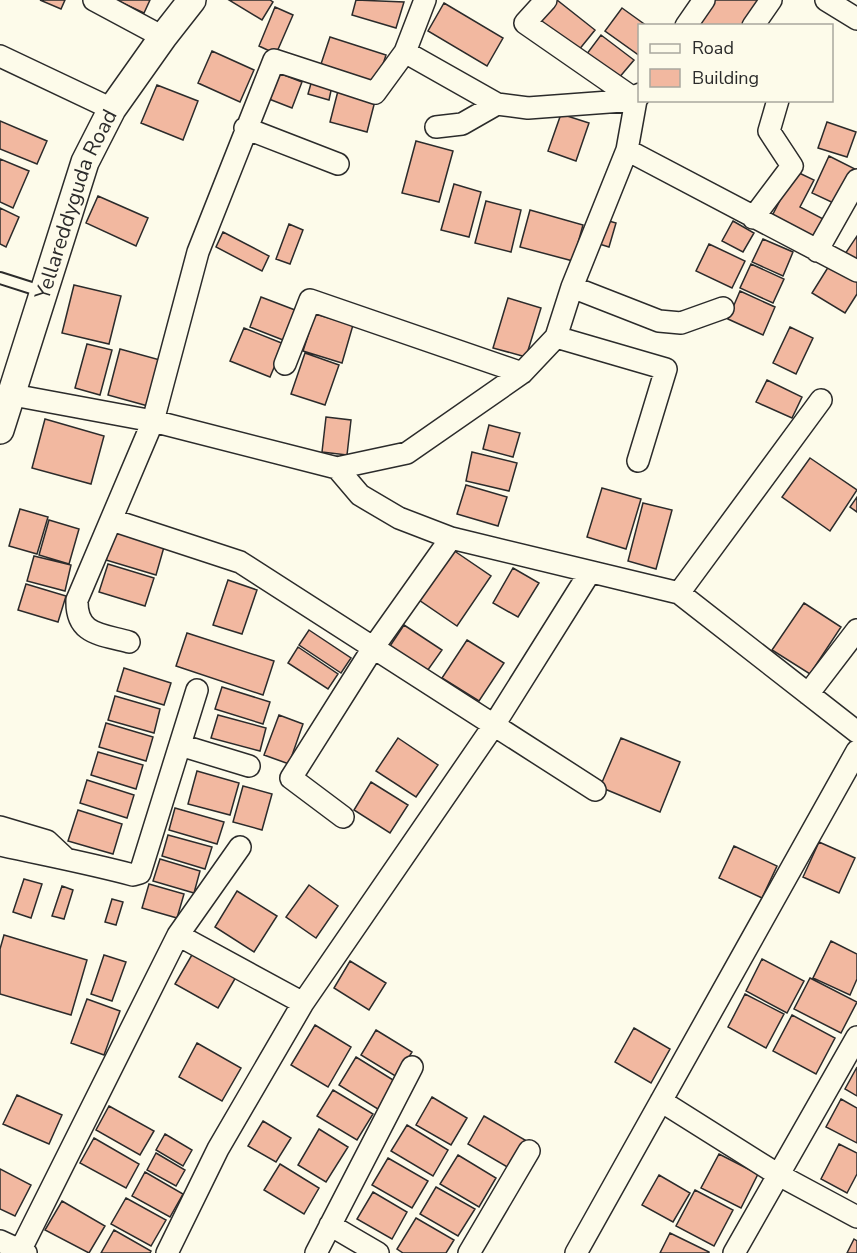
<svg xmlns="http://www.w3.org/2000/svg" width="857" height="1253" font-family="'Nunito Sans',sans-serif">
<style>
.building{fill:#f2b8a0;stroke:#2b2b2b;stroke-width:1.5}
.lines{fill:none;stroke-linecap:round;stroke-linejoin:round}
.service-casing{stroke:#2b2b2b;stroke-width:14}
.minor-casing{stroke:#2b2b2b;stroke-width:24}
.tertiary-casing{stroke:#2b2b2b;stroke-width:30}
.service{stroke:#fdfbea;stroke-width:10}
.minor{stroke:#fdfbea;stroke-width:21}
.tertiary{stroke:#fdfbea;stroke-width:27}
.labels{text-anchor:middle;stroke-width:4.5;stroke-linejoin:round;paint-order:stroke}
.street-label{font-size:21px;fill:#2b2b2b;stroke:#fdfbea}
</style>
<rect width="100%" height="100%" fill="#fdfbea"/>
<path class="building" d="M40 0H65L61 9Z
M116 0H150L144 13Z
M229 0H270L273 2 262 20Z
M356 0 404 2 396 28 352 15Z
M550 0H557L595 30 578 51 536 19Z
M713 0H761L742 26H704L698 21Z
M444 3 503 38 487 66 428 31Z
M275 7 293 15 276 54 259 46Z
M622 8 647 26H640V56L605 31Z
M601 35 634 60 618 79 586 55Z
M330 37 386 55 377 83 321 64Z
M212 51 254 70 240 102 198 83Z
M279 73 302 82 292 108 269 99Z
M312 80 332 86 329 100 308 94Z
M157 85 198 101 183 140 141 123Z
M339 87 376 97 367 132 330 122Z
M561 114 589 123 576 161 548 151Z
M0 121 47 141 37 164 0 149Z
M827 122 856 132 847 157 818 148Z
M416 141 453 151 439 202 402 193Z
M829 156 857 170 840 206 812 193Z
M0 159 29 171 13 208 0 202Z
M795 171 814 180 800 207 829 222 817 246 769 222Z
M454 184 481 192 469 237 441 230Z
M98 196 148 218 136 246 86 223Z
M486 201 521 210 511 252 475 243Z
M0 208 19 217 6 247 0 244Z
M530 210 583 225 573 261 520 247Z
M602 219 616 223 609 247 596 243Z
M733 221 754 233 743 252 722 241Z
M289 224 303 230 290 264 276 259Z
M223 232 269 256 262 271 216 247Z
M857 236V266L843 257Z
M763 239 793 252 783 276 752 262Z
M709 244 745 261 732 288 696 271Z
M832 261 857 276V294L845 313 812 293Z
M751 264 784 279 773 303 740 288Z
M74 285 121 296 109 344 62 333Z
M740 291 775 307 763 335 728 319Z
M261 297 295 310 283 340 250 327Z
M508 298 541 308 526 357 493 348Z
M315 314 353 325 342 363 303 351Z
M790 327 813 338 796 374 773 363Z
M244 328 284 344 270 377 230 361Z
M87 344 112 350 100 395 75 388Z
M120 349 160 360 148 406 108 395Z
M305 353 339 365 325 405 291 394Z
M767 380 802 397 792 418 756 402Z
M326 417 351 420 347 455 322 452Z
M45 419 104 436 91 484 32 468Z
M489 425 520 433 513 457 483 449Z
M472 452 517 463 509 491 466 481Z
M810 458 857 490 830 531 782 497Z
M466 485 507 497 498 526 457 514Z
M602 488 641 499 626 549 587 537Z
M857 497V512L850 507Z
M643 503 672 510 656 569 628 561Z
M20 509 48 517 37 554 9 546Z
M49 520 79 529 69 564 39 555Z
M115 532 164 547 156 575 106 560Z
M453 550 491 576 457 626 419 600Z
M34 556 71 565 65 591 27 581Z
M108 564 154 578 145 606 99 592Z
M513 568 539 583 518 617 493 603Z
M228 580 257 590 242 634 213 625Z
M26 584 66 596 58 622 18 610Z
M804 603 841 627 810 674 772 650Z
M404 625 442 650 425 674 388 649Z
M309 630 351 658 341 673 299 645Z
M187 633 274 661 263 695 176 666Z
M467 640 504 663 479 701 442 678Z
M298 647 338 674 328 689 288 663Z
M124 668 171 683 164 705 117 691Z
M222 687 270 702 263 724 215 709Z
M115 696 160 709 154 733 108 720Z
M218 715 266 728 260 751 211 738Z
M279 715 303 724 289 764 264 755Z
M106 723 153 737 146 761 99 747Z
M398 738 438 765 416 797 376 771Z
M621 738 680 762 660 812 600 787Z
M98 752 143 765 136 789 91 775Z
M197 771 239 783 230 815 188 804Z
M87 780 134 795 127 818 80 803Z
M371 782 408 805 390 833 354 810Z
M243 786 272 794 262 830 233 822Z
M175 808 224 822 217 844 169 830Z
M78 810 122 824 113 854 68 841Z
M168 835 212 847 205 869 162 856Z
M819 842 855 858 839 893 803 877Z
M734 846 777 866 762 898 719 878Z
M160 859 200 871 194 893 153 881Z
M24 879 42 884 31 918 13 912Z
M149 884 184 894 177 918 142 908Z
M309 885 338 906 316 938 286 917Z
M62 886 73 890 64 919 52 916Z
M237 891 277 916 254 952 215 927Z
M112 899 123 902 116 925 105 922Z
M4 935 87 960 71 1015 0 994V949Z
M831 941 857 954V979L850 995 813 978Z
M193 953 236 977 218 1008 175 984Z
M104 955 126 962 112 1001 91 994Z
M762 959 804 981 787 1013 746 991Z
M350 961 386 983 369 1010 334 988Z
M810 978 857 1002 841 1033 794 1009Z
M745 994 784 1014 766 1048 728 1027Z
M87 999 120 1011 104 1055 71 1043Z
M792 1015 835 1038 816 1074 773 1051Z
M315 1025 351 1047 328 1087 291 1065Z
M634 1028 670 1049 651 1083 615 1062Z
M376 1030 412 1052 397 1077 361 1055Z
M197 1043 241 1068 222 1101 179 1077Z
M356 1057 398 1083 381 1111 339 1085Z
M857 1067V1096L845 1089Z
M333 1090 373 1114 357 1140 317 1116Z
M17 1095 62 1115 49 1144 3 1124Z
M432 1097 467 1118 451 1145 416 1125Z
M841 1099 857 1108V1143L826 1127Z
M109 1106 154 1131 140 1155 96 1130Z
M484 1116 525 1140 509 1168 468 1144Z
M263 1121 291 1138 276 1162 248 1146Z
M407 1125 448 1150 433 1176 391 1151Z
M319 1129 348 1147 326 1182 298 1165Z
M165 1134 192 1150 183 1166 156 1150Z
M94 1138 139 1164 126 1188 80 1163Z
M839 1144 857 1153V1174L847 1193 821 1179Z
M156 1153 185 1170 176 1186 147 1170Z
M719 1154 758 1174 741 1208 701 1188Z
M458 1155 496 1178 479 1207 440 1184Z
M388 1158 428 1181 412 1208 372 1185Z
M280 1164 319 1188 304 1214 264 1190Z
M0 1169 31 1185 15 1216 0 1209Z
M145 1172 183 1194 170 1217 132 1196Z
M659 1175 690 1193 673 1222 642 1205Z
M436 1187 475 1209 458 1236 420 1214Z
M695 1190 733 1210 714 1246 676 1226Z
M373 1192 407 1212 392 1239 357 1219Z
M126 1198 166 1220 151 1246 111 1224Z
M62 1201 105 1226 89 1253 45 1230Z
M416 1218 454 1240 446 1253H403L397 1249Z
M114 1230 151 1251 150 1253H101Z
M670 1233 709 1252V1253H660Z
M854 1239 857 1241V1253H847Z"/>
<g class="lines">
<defs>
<path id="service" d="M0 278 44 292"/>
<path id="minor" d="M94 0 163 37
M546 0 525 23 636 100
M826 0 857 19
M686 26 704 0
M753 26 771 0
M405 52 497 104 528 108 636 100
M0 56 112 109
M436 127 462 124 497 104
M245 128 338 164
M627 150 857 271
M753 218 792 166 769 131 778 100
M817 251 857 180
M572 287 659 321 681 323 723 308
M556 337 666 369 638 461
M285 364 310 300 522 373
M13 395 153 421 337 468 360 495 399 518 451 538 679 593 857 732
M337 468 407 453 522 373 556 337 572 287 627 150 636 100 640 94
M112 520 240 562 595 790
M679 593 821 400
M129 642C101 634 76 635 77 600L153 421 198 252 274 60 375 93 405 52 425 0
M808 694 857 630
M180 745 249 766
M343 817 291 778 373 648 451 538
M0 827 47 841 64 857
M0 845C45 855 88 863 133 875L140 873 197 690
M178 935 303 1003
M661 1101 777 1174 857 1217
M330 1225 378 1253
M0 1241 26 1253
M19 1253 178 935 240 847
M167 1253 218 1149 303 1003 494 725 590 572
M316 1253 412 1067
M469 1253 529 1151
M576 1253 857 751
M734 1253 857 1037"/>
<g id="tertiary">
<path id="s1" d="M0 430 85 162 112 109 163 37 192 0"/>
</g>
</defs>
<use href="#service" class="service-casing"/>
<use href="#minor" class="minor-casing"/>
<use href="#tertiary" class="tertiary-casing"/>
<use href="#service" class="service"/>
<use href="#minor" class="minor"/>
<use href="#tertiary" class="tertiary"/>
</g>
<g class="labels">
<g class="street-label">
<text dy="7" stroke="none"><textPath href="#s1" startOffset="238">Yellareddyguda Road</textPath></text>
</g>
</g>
<rect x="638" y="24" width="195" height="78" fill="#fdfbea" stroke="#a9a89e" stroke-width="1.5"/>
<rect x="650" y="44" width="30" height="9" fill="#fdfbea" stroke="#a9a89e" stroke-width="1.5"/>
<text x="692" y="54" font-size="18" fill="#2b2b2b">Road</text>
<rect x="650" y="69" width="30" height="18" fill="#f2b8a0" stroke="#a9a89e" stroke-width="1.5"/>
<text x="692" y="84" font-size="18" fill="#2b2b2b">Building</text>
</svg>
